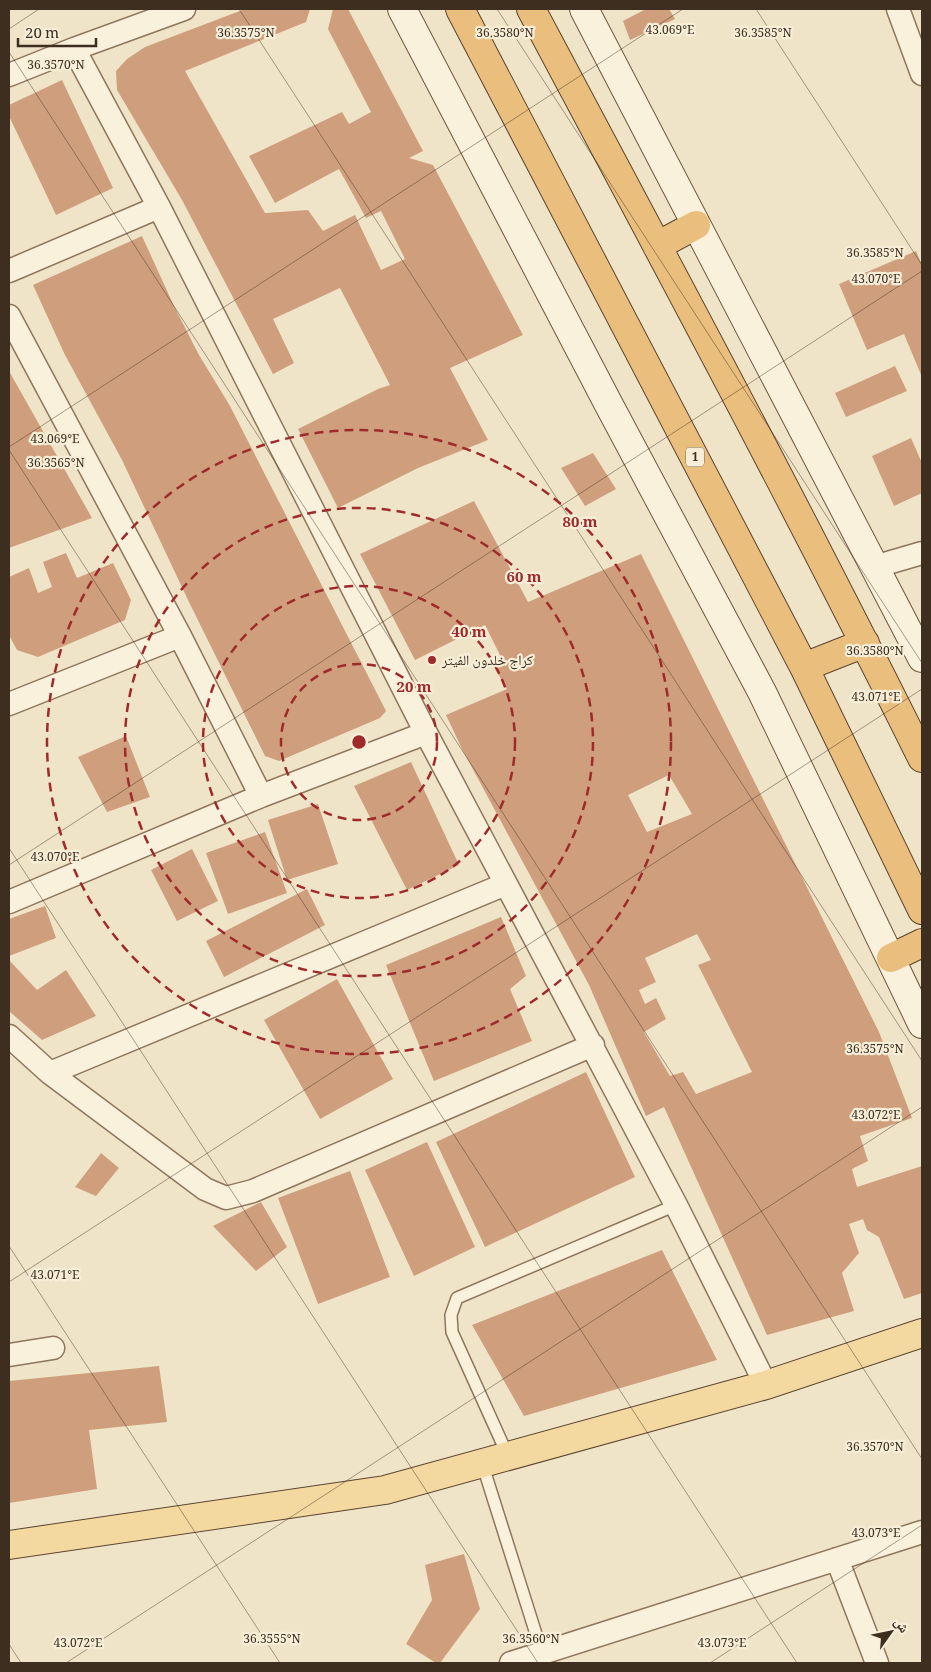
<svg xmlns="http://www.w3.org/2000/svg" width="931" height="1672" font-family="Georgia,'Noto Naskh Arabic',serif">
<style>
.building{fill:#cf9f7d;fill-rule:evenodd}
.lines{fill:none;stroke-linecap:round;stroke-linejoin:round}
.service-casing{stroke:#8d765c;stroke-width:14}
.minor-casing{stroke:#8d765c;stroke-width:25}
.secondary-casing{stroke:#6f573f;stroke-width:30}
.primary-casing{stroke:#5b4430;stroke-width:30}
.trunk-casing{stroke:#5b4430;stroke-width:30}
.service{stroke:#faf1dc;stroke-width:11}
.minor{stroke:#faf1dc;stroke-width:22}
.secondary{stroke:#faf1dc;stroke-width:28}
.primary{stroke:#f3d9a0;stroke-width:28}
.trunk{stroke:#eabe7c;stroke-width:28}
.ticks{fill:none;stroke:#3d2e20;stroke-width:1;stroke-opacity:0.45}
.ring{fill:none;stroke:#9e2a2b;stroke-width:2.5;stroke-dasharray:9 6}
.poi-dot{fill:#9e2a2b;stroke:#f7eed8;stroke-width:2}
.labels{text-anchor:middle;stroke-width:4.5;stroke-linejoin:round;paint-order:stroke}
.shield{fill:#f7eed8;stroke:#756857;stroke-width:1}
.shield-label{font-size:12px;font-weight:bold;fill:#3d2e20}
.poi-label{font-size:14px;fill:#3d2e20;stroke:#f7eed8;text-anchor:start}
.ticks-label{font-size:12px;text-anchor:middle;fill:#3d2e20;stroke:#f7eed8;stroke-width:4.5;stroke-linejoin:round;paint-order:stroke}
.centre{fill:#9e2a2b;stroke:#f7eed8;stroke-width:2.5}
.ring-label{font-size:15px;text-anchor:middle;font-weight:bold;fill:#9e2a2b;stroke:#f7eed8;stroke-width:4.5;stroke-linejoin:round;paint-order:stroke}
</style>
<rect width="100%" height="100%" fill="#f0e4c8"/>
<path class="building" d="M245 9H310L306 22 185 71 265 213 308 210 323 231 355 215 381 270 405 259 381 211 366 218 339 169 275 203 249 156 342 112 349 124 371 112 328 29 333 9H348L423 151 409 158 433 165 523 335 450 368 488 440 418 468 338 508 298 429 378 389 390 385 340 288 273 319 294 363 273 374 182 200 117 90 116 71 127 59 145 47Z
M646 9H669L675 19 630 40 623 21Z
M62 80 113 188 56 215 9 116V105Z
M142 236 174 306 199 355 230 406 386 711 380 718 279 761 265 756 188 600 122 460 65 355 33 285Z
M916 251 922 265V377L904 334 867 350 839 284Z
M895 366 907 391 846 417 835 393Z
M9 371 92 518 9 548Z
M911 438 922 463V493L894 506 872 456Z
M593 453 616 489 585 506 561 468Z
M474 501 528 602 641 554 879 1032 912 1118 860 1136 868 1161 852 1169 857 1187 922 1166V1293L904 1299 879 1237 867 1230 863 1219 849 1224 859 1253 842 1273 854 1311 767 1335 664 1107 646 1116 589 985 462 749 446 715 507 689 495 669 504 663 485 625 415 660 360 554ZM669 775 692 814 647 832 628 795ZM697 934 711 960 698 965 752 1072 696 1094 683 1072 670 1076 644 1032 666 1019 656 998 645 1004 639 990 656 982 645 958Z
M66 553 77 578 113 563 131 600 125 620 38 657 17 650 9 635V577L29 568 38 593 52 587 43 562Z
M126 736 150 797 107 812 78 757Z
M411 762 459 865 407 890 354 786Z
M318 804 338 864 287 880 268 820Z
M265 832 287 893 228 914 206 853Z
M192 849 218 901 177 921 151 870Z
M307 889 325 925 224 977 206 941Z
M45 906 56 938 9 956V919Z
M501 917 526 976 510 989 532 1041 434 1081 386 965Z
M9 960 37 990 66 970 96 1016 42 1040 9 1011Z
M337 979 393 1079 320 1119 264 1020Z
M586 1072 635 1177 485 1247 436 1142Z
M427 1142 475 1247 414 1276 365 1170Z
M101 1153 119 1168 96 1196 75 1187Z
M350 1171 390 1277 318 1304 278 1198Z
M261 1202 287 1247 256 1271 213 1226Z
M662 1250 717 1360 524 1416 472 1325Z
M159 1366 167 1422 89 1430 97 1489 9 1503V1381Z
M464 1554 480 1609 440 1663H436L406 1644 432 1600 425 1565Z"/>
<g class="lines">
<defs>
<path id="service" d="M508 1456 452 1332 451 1315 457 1298 676 1205
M482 1463 542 1653"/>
<path id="minor" d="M898 9 922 74
M74 49 159 207 426 733 676 1205 766 1385
M9 75 74 49 184 9
M9 271 159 207
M9 316 180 636 261 796
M874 567 922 553
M9 704 180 636
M9 902 261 796 426 733
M9 1036 50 1073 205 1189 226 1198 253 1191 593 1045
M50 1073 506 884
M9 1355 53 1348
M837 1559 877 1663
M511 1663 922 1532"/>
<path id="secondary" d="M402 9 609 405 762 692 922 1024
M584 9 922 658"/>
<path id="primary" d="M9 1545 385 1490 766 1385 922 1333"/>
<path id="trunk" d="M460 9 804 667 922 910
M531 9C663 257 797 506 922 758
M657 246 696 225
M804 667 865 643
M891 958 922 943"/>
</defs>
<use href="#service" class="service-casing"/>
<use href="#minor" class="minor-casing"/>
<use href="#secondary" class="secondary-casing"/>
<use href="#primary" class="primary-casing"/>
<use href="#trunk" class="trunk-casing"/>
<use href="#service" class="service"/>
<use href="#minor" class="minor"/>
<use href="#secondary" class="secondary"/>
<use href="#primary" class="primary"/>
<use href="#trunk" class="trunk"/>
</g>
<path class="ticks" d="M239 9 922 1061M497 9 922 663M756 9 922 265M9 29 39 9M9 52 922 1459M9 447 683 9M9 450 797 1663M9 848 538 1663M9 865 922 271M9 1246 280 1663M9 1282 922 689M9 1644 21 1663M66 1663 922 1107M710 1663 922 1525"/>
<g class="ring">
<circle cx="359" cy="742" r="78"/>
<circle cx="359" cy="742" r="156"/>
<circle cx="359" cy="742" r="234"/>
<circle cx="359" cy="742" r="312"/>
</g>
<circle class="poi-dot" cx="432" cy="660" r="5"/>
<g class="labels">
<rect class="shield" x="686" y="447.5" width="18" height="19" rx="4"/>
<g class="shield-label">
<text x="695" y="461">1</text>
</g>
<g class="poi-label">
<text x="442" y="665">كراج خلدون الفيتر</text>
</g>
</g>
<g class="ticks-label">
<text x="670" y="34">43.069°E</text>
<text x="505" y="37">36.3580°N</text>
<text x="763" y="37">36.3585°N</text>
<text x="246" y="37">36.3575°N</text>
<text x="56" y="69">36.3570°N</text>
<text x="875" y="257">36.3585°N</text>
<text x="876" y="283">43.070°E</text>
<text x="55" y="443">43.069°E</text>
<text x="56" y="467">36.3565°N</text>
<text x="875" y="655">36.3580°N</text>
<text x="876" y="701">43.071°E</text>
<text x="55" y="861">43.070°E</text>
<text x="875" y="1053">36.3575°N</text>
<text x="876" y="1119">43.072°E</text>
<text x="55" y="1279">43.071°E</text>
<text x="875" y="1451">36.3570°N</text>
<text x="876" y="1537">43.073°E</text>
<text x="272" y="1643">36.3555°N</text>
<text x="531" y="1643">36.3560°N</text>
<text x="78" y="1647">43.072°E</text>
<text x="722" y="1647">43.073°E</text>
</g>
<circle cx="359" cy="742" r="8" class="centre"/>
<g class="ring-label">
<text x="580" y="527">80 m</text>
<text x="524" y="582">60 m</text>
<text x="469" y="637">40 m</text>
<text x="414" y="692">20 m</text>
</g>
<rect width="931" height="1672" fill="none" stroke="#3d2e20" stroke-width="20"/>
<g transform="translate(891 1632) rotate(57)" stroke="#f7eed8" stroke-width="4" paint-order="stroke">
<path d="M0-4L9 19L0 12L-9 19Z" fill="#3d2e20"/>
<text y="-8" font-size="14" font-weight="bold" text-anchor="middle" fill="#3d2e20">ش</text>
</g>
<path d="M18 38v8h78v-8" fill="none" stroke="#3d2e20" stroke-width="2.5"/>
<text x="25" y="38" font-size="15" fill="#3d2e20" stroke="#f7eed8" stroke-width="4" paint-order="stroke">20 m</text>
</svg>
